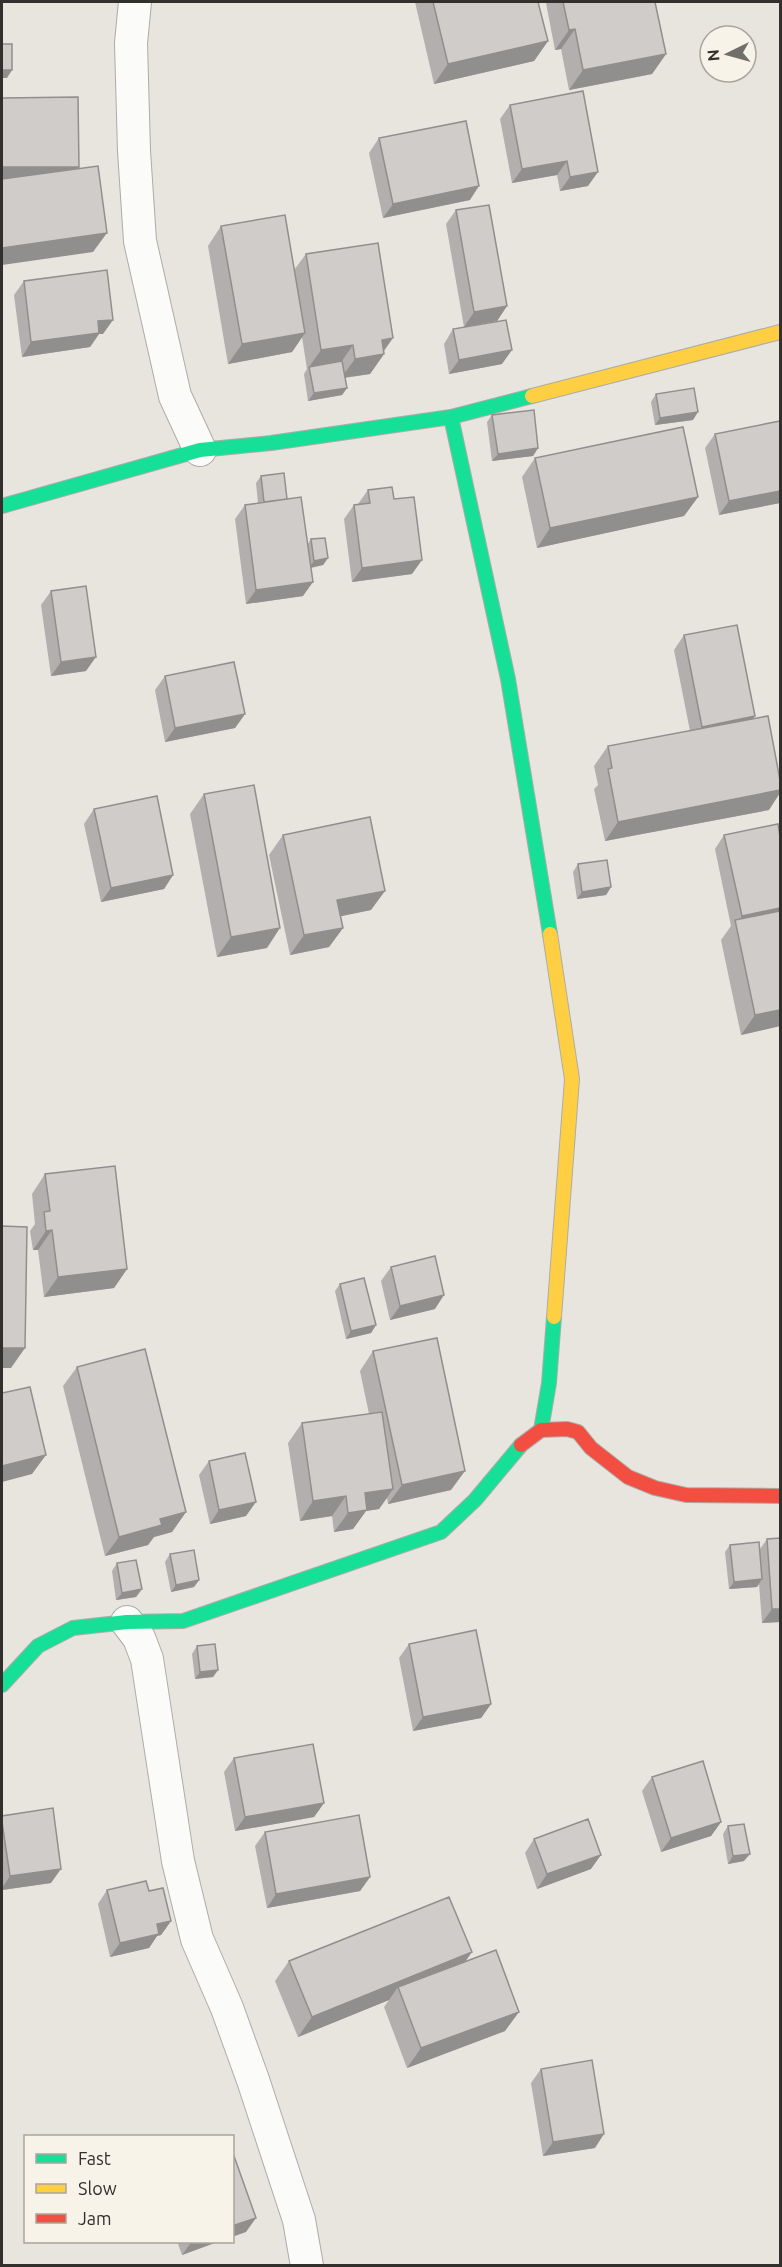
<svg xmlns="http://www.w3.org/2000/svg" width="782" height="2267" font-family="Ubuntu,sans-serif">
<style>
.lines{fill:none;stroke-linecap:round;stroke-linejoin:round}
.street-casing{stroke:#aeaca8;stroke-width:34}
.fast-casing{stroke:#aeaca8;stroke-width:16}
.slow-casing{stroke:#aeaca8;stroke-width:16}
.jam-casing{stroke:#aeaca8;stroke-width:16}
.street{stroke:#fbfbfa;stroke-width:32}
.fast{stroke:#16e098;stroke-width:14}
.slow{stroke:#ffcf43;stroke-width:14}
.jam{stroke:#f24e42;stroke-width:14}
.wall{fill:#b2afae}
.shaded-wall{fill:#918f8d}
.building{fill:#cfccca;stroke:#918f8d;stroke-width:1.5}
</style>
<rect width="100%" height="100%" fill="#e7e5de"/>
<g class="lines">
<defs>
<path id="street" d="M135 2 131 43 134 151 140 241 175 396 200 450
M127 1622 139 1638 147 1659 178 1861 197 1939 227 2008 253 2080 299 2220 307 2266"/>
<path id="fast" d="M451 417 508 679 550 934
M2 506 200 450 271 443 451 417 532 396
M541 1430 549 1383 554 1317
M2 1685 38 1646 73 1628 127 1622 183 1621 441 1532 475 1500 521 1445"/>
<path id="slow" d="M532 396 780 332
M550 934 572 1079 554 1317"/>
<path id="jam" d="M521 1445 541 1430 567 1429 578 1432 591 1448 628 1477 655 1488 686 1495 780 1496"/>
</defs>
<use href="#street" class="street-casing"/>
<use href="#fast" class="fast-casing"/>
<use href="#slow" class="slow-casing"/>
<use href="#jam" class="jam-casing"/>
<use href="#street" class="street"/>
<use href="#fast" class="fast"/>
<use href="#slow" class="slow"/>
<use href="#jam" class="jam"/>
</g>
<path class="wall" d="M415 2H538L548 41 534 61 434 84Z
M547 2H655L666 54 652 74 569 90 561 49 555 50 546 3Z
M583 91 588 186 560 191 557 175 512 183 500 119 510 105Z
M379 138 470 200 383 218 369 153Z
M456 210 507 306 497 321 464 327 446 224Z
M221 226 294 270 306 254 384 351V354L370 374 345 378 347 388 342 395 308 401 304 374 307 369 302 337 292 352 228 364 208 246Z
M24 281 103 334H99L90 347 22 357 14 295Z
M453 329 502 364 449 374 444 344Z
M656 394 693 420 655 425 651 402Z
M492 415 538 448 533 456 492 461 487 422Z
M780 421V503L719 515 705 448 715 434Z
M535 458 698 497 684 516 537 548 522 477Z
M261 476 287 499 307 545 311 539 328 558 323 565 311 568 303 596 246 604 235 519 245 505 258 503 256 483Z
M368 490 394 499 412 574 352 582 344 519 354 505 358 504Z
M51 591 86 671 51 676 41 605Z
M684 635 755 716 753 719 769 810 605 841 594 789 598 785 594 766 608 746 690 731 674 650Z
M165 676 245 714 235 728 165 742 155 690Z
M204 794 267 948 217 957 190 814Z
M94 809 173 875 164 889 101 902 84 824Z
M283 835 371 910 340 916 343 928 329 947 290 955 269 855Z
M724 835 780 1026 741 1035 721 940 731 926 715 849Z
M578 864 611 887 606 895 577 899 573 872Z
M45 1174 127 1269 114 1288 44 1297 38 1250H33L30 1231 35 1224 32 1194Z
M391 1267 435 1309 390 1320 381 1281Z
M340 1284 376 1325 371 1333 346 1339 335 1291Z
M373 1351 451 1490 388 1504 387 1498 379 1509 366 1511 353 1529 334 1532 332 1516 300 1521 288 1443 302 1423 369 1414 360 1371Z
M77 1367 186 1512 172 1532 154 1537 148 1545 105 1556 63 1386Z
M209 1461 246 1516 210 1524 199 1475Z
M780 1538V1622L762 1623 759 1584 757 1587 729 1589 725 1552 730 1545 760 1549 767 1539Z
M170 1554 199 1580 194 1587 171 1592 165 1562Z
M117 1563 142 1589 136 1597 116 1600 112 1571Z
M409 1644 491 1704 481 1718 413 1731 399 1658Z
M197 1646 218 1670 213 1677 195 1679 192 1654Z
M234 1758 324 1803 314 1817 235 1831 224 1772Z
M652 1777 721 1822 711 1836 661 1852 642 1791Z
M2 1816 51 1883 2 1890Z
M728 1826 744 1861 728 1864 723 1834Z
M265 1832 370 1877 360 1891 267 1908 255 1846Z
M534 1839 591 1869 537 1889 525 1853Z
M107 1890 149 1891 171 1921 161 1935 157 1936 149 1948 110 1957 98 1904Z
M289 1961 465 1962 505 2031 407 2068 384 2007 389 2000 298 2037 275 1981Z
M541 2069 595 2148 543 2156 531 2083Z
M177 2241H220L182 2255Z"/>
<path class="shaded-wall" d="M575 29 561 49 555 50 569 30Z
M548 41 534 61 434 84 448 64Z
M666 54 652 74 569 90 583 70Z
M2 70H12L7 78H2Z
M567 161 557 175 512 183 522 169Z
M2 167H79L65 186 2 187Z
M598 172 588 186 560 191 570 177Z
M479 186 470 200 383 218 393 204Z
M107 233 93 252 2 265V248Z
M507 306 497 321 464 327 474 312Z
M113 320 103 334H99L90 347 22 357 31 342 98 321Z
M305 333 292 352 228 364 242 344Z
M393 338 381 355 384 354 370 374 341 378 355 359 382 340Z
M353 345 339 365 309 367 321 350Z
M512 350 502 364 449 374 459 360Z
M347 388 342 395 308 401 314 393Z
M698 412 693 420 655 425 660 418Z
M538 448 533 456 492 461 498 454Z
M780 491V503L719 515 729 501Z
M698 497 684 516 537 548 550 528Z
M328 558 323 565 309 568 314 561Z
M422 560 412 574 352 582 362 568Z
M313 582 303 596 246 604 256 590Z
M96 657 86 671 51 676 61 662Z
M245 714 235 728 165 742 175 728Z
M755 716 745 730 692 741 702 727Z
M780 790V793L769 810 605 841 618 822Z
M173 875 164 889 101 902 111 888Z
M611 887 606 895 577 899 582 892Z
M385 891 371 910 323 920 337 900Z
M780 908V920L736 925 742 916Z
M280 928 267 948 217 957 231 937Z
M343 928 329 947 290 955 304 935Z
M780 1010V1026L741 1035 755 1015Z
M52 1230 38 1250H33L46 1231Z
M127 1269 114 1288 44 1297 58 1277Z
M444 1295 435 1309 390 1320 400 1306Z
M376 1325 371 1333 346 1339 351 1331Z
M2 1348H25L11 1368H2Z
M46 1455 32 1474 2 1482V1466Z
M465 1471 451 1490 388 1504 402 1485Z
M393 1489 379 1509 366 1511 353 1529 334 1532 348 1513 365 1493Z
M346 1496 332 1516 300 1521 313 1501Z
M256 1502 246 1516 210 1524 219 1510Z
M186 1512 172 1532 154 1537 148 1545 105 1556 119 1537 160 1519Z
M762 1579 757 1587 729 1589 734 1582Z
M199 1580 194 1587 171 1592 176 1585Z
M142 1589 136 1597 116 1600 122 1593Z
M772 1609H780V1622L762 1623Z
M218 1670 213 1677 195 1679 200 1672Z
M491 1704 481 1718 413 1731 423 1717Z
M324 1803 314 1817 235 1831 245 1817Z
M721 1822 711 1836 661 1852 671 1838Z
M750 1854 744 1861 728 1864 733 1856Z
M601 1855 591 1869 537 1889 547 1874Z
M61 1869 51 1883 2 1890V1888L10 1876Z
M370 1877 360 1891 267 1908 276 1894Z
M171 1921 161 1935 157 1936 149 1948 110 1957 120 1943 157 1924Z
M472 1952 458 1972 398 1987 389 2000 298 2037 312 2017Z
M519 2012 505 2031 407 2068 421 2048Z
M604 2134 595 2148 543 2156 553 2142Z
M256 2218 246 2232 232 2237V2226Z
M192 2241H220L182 2255Z"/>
<path class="building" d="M433 2H538L548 41 448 64Z
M563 2H655L666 54 583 70 575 29 569 30Z
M2 44H12V70H2Z
M583 91 598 172 570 177 567 161 522 169 510 105Z
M78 97 79 167H2V98Z
M466 121 479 186 393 204 379 138Z
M98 166 107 233 2 248V179Z
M489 205 507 306 474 312 456 210Z
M285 215 305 333 242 344 221 226Z
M378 243 393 338 382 340 384 354 355 359 353 345 321 350 306 254Z
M107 270 113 320 98 321 99 333 31 342 24 281Z
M506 320 512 350 459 360 453 329Z
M342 361 347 388 314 393 309 367Z
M694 388 698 412 660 418 656 394Z
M534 410 538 448 498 454 492 415Z
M780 421V491L729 501 715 434Z
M683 427 698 497 550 528 535 458Z
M284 473 287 499 264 502 261 476Z
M392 487 394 499 414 497 422 560 362 568 354 505 370 503 368 490Z
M301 497 313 582 256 590 245 505Z
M325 538 328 558 314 561 311 539Z
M86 586 96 657 61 662 51 591Z
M737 625 755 716 702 727 684 635Z
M234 662 245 714 175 728 165 676Z
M768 716 780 780V790L618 822 608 769 612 768 608 746Z
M254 785 280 928 231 937 204 794Z
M157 796 173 875 111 888 94 809Z
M370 817 385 891 337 900 343 928 304 935 283 835Z
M778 824 780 837V908L742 916 724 835Z
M607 860 611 887 582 892 578 864Z
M780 911V1010L755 1015 735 920Z
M115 1166 127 1269 58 1277 52 1230 46 1231 44 1212 50 1211 45 1174Z
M2 1226 27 1227 25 1348H2Z
M435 1256 444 1295 400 1306 391 1267Z
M364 1278 376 1325 351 1331 340 1284Z
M437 1338 465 1471 402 1485 373 1351Z
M145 1349 186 1512 160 1519 162 1525 119 1537 77 1367Z
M30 1387 46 1455 2 1466V1393Z
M382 1412 393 1489 365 1493 367 1510 348 1513 346 1496 313 1501 302 1423Z
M245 1453 256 1502 219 1510 209 1461Z
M780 1538V1609H772L767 1539Z
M759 1542 762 1579 734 1582 730 1545Z
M194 1550 199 1580 176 1585 170 1554Z
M136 1560 142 1589 122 1593 117 1563Z
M476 1630 491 1704 423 1717 409 1644Z
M215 1644 218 1670 200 1672 197 1646Z
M313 1744 324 1803 245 1817 234 1758Z
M703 1761 721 1822 671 1838 652 1777Z
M53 1808 61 1869 10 1876 2 1822V1816Z
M359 1815 370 1877 276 1894 265 1832Z
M588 1819 601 1855 547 1874 534 1839Z
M744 1824 750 1854 733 1856 728 1826Z
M146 1881 149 1891 163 1888 171 1921 157 1924 159 1934 120 1943 107 1890Z
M449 1897 472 1952 312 2017 289 1961Z
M496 1950 519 2012 421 2048 398 1987Z
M592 2060 604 2134 553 2142 541 2069Z
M234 2156 256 2218 232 2226V2157Z"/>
<rect width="782" height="2267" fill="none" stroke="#32302c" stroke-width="6"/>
<rect x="24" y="2135" width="210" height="108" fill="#f8f3e8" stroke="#a9a59d" stroke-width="1.5"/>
<rect x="36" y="2154" width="30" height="9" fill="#16e098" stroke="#a9a59d" stroke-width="1.5"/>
<text x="78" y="2165" font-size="18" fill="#32302c">Fast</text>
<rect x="36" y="2184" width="30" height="9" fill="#ffcf43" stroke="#a9a59d" stroke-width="1.5"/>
<text x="78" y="2195" font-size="18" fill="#32302c">Slow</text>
<rect x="36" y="2214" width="30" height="9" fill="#f24e42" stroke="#a9a59d" stroke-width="1.5"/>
<text x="78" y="2225" font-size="18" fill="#32302c">Jam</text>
<g transform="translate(728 54) rotate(265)"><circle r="28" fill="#f8f3e8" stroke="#a9a59d" stroke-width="1.5"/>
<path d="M0-4.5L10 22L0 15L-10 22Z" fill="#716f6a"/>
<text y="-9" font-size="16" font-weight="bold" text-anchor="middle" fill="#32302c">N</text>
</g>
</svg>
